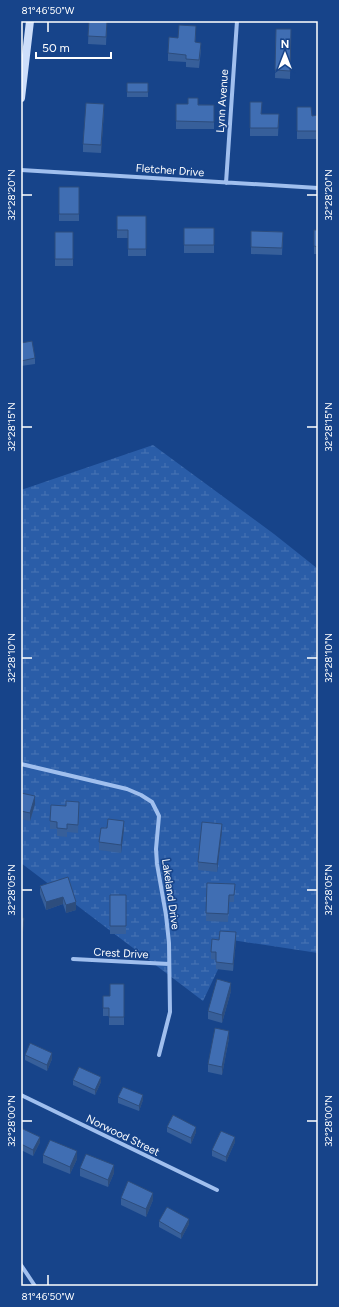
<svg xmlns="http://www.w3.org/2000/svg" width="339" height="1307" font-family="Figtree,sans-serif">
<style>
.wetland{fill:url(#wetland-marsh)}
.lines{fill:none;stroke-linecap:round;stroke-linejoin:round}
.street{stroke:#a0bfee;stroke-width:4}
.secondary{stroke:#cddefa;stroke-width:8}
.wall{fill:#375f9a}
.shaded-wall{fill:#2d4d7d}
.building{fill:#406eb3;stroke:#2d4d7d}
.ticks{fill:none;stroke:#fff;stroke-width:1.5}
.labels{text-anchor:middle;stroke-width:3.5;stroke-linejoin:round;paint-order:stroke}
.street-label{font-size:11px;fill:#fff;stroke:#17448a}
.neatline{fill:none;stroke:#fff;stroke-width:1.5}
.ticks-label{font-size:10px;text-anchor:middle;fill:#fff}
</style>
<defs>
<pattern id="wetland-marsh" width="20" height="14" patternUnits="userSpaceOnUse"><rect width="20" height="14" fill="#2a5da8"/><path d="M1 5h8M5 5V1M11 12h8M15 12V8" fill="none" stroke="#4a75b5"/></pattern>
</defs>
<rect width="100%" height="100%" fill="#17448a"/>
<path class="wetland" d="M153 445 274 534 318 569V953L232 940 203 1001 21 863V490Z"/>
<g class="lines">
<path class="street" d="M21 170 318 188
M226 183 237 21
M21 764 127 789 141 795 152 802 159 816 156 849 157 864 166 915 169 943 170 1012 159 1055
M73 959 169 964
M21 1095 217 1190
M21 1265 35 1286"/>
<path class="secondary" d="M21 98 30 21"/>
</g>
<path class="wall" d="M89 21H107L106 45 88 44Z
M276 29H291L290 79 275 78Z
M196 34 195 42 201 50 199 68 186 67V62L168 61V53L178 38Z
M127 83H148V97H127Z
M250 102 262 114H279L278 136H250Z
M176 104 214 105V129H176Z
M297 107 312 116 318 115V139H297Z
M104 111 101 153 83 152V144Z
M59 187H79V221H59Z
M117 216H146V256H128V238H117Z
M184 228H214V253H184Z
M318 230V254H314V246Z
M251 231 283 232 282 255 251 254Z
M55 232H73V266H55Z
M21 343 35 358V364L21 366Z
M21 793 35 804 30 821 21 819Z
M79 809 78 833 67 832V837L57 836V829H50V821Z
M107 828 124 829 121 853 99 850V842Z
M222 831 217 872 198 870V862Z
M68 877 76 910 66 913 63 904 46 910 40 894V886Z
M235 884 234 902H229L228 922 206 921V913Z
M110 895H126V934H110Z
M236 940 233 971 216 969V960L211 959V952Z
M124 984V1025H109V1016H103V996H110Z
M231 991 222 1023 208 1019V1011Z
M229 1038 222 1075 208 1072V1064Z
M25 1055 52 1059 47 1071 25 1060Z
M73 1080 101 1082 95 1095 73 1085Z
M118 1097 143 1100 139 1111 118 1103Z
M167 1127 196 1132 191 1144 167 1132Z
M21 1128 40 1142 33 1156 21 1150Z
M235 1142 226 1162 212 1156V1150Z
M43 1155 77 1159 70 1174 43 1163Z
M80 1168 114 1173 108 1187 80 1176Z
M121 1198 153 1200 146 1217 121 1205Z
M159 1221 189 1224 181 1239 159 1227Z"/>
<path class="shaded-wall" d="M104 104V111L101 153V145Z
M35 796V804L30 821V813Z
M124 821V829L121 853V845Z
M222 824V831L217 872V864Z
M63 897V904L46 910V902Z
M76 902V910L66 913V905Z
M24 918V923L21 951V946Z
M236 932V940L233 971V964Z
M231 983V991L222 1023V1015Z
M229 1031V1038L222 1075V1067Z
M52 1053V1059L47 1071V1065Z
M101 1077V1082L95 1095V1090Z
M143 1095V1100L139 1111V1106Z
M196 1127V1132L191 1144V1138Z
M40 1137V1142L33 1156V1150Z
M235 1137V1142L226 1162V1157Z
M77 1151V1159L70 1174V1167Z
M114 1165V1173L108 1187V1180Z
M153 1193V1200L146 1217V1209Z
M189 1219V1224L181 1239V1234Z"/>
<path class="building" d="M89 21H107L106 37 88 36Z
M179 25 196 26 195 42 201 43 199 60 186 59V55L168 53 169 37 178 38Z
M276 29H291L290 71 275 70Z
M127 83H148V92H127Z
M188 98H198V105H214V122L176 121V104H188Z
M250 102H262L261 114H279L278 128H250Z
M86 103 104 104 101 145 83 144Z
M297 107H311L312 116 318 115V131H297Z
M59 187H79V214H59Z
M117 216H146V249H128V230H117Z
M184 228H214V245H184Z
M314 230H318V247L314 246Z
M251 231 283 232 282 248 251 247Z
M55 232H73V259H55Z
M32 341 35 358 21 361V343Z
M21 793 35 796 30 813 21 811Z
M66 801 79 802 78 825 67 824V829L57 828V822L50 821 51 805 66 806Z
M108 819 124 821 121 845 99 842 101 828H107Z
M202 822 222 824 217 864 198 862Z
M68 877 76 902 66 905 63 897 46 902 40 886Z
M207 883 235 884 234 895H229L228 914 206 913Z
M110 895H126V926H110Z
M21 918H24L21 946Z
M220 931 236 932 233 964 216 962V952H211L212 939 219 940Z
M217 979 231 983 222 1015 208 1011Z
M110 984H124V1017H109V1008H103V996H110Z
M215 1028 229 1031 222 1067 208 1064Z
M30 1043 52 1053 47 1065 25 1055Z
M79 1067 101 1077 95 1090 73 1080Z
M123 1087 143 1095 139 1106 118 1097Z
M173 1115 196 1127 191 1138 167 1127Z
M21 1128 40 1137 33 1150 21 1144Z
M221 1131 235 1137 226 1157 212 1150Z
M50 1140 77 1151 70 1167 43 1155Z
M86 1154 114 1165 108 1180 80 1168Z
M128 1181 153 1193 146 1209 121 1198Z
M167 1207 189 1219 181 1234 159 1221Z"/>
<path class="ticks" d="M48 22V32M22 195H32M307 195H317M22 427H32M307 427H317M22 658H32M307 658H317M22 890H32M307 890H317M22 1121H32M307 1121H317M48 1275V1285"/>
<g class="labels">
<g class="street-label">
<text transform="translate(222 101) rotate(-86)" y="4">Lynn Avenue</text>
<text transform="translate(170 170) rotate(4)" y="4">Fletcher Drive</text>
<text transform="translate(171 894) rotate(82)" y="4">Lakeland Drive</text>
<text transform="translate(121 953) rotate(3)" y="4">Crest Drive</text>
<text transform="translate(123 1135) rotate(26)" y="4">Norwood Street</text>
</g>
</g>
<rect width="339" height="1307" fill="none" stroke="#17448a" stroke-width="44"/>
<g transform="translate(285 54)" stroke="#17448a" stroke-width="3" paint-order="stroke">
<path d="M0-3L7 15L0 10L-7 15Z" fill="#ffffff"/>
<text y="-6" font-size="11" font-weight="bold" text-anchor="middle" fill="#ffffff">N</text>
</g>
<path d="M36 52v6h75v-6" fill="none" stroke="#ffffff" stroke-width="2"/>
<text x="42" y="52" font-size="12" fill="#ffffff" stroke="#17448a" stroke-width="3" paint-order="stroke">50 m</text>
<rect x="22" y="22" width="295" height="1263" class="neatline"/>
<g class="ticks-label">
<text x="48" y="14">81°46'50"W</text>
<text transform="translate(11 195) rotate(-90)" y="4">32°28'20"N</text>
<text transform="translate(328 195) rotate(-90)" y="4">32°28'20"N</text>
<text transform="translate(11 427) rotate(-90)" y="4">32°28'15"N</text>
<text transform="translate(328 427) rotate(-90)" y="4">32°28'15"N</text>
<text transform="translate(11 658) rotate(-90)" y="4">32°28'10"N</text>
<text transform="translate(328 658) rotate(-90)" y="4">32°28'10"N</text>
<text transform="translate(11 890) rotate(-90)" y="4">32°28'05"N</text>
<text transform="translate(328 890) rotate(-90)" y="4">32°28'05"N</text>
<text transform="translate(11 1121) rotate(-90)" y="4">32°28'00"N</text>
<text transform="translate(328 1121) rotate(-90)" y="4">32°28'00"N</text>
<text x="48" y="1300">81°46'50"W</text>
</g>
</svg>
